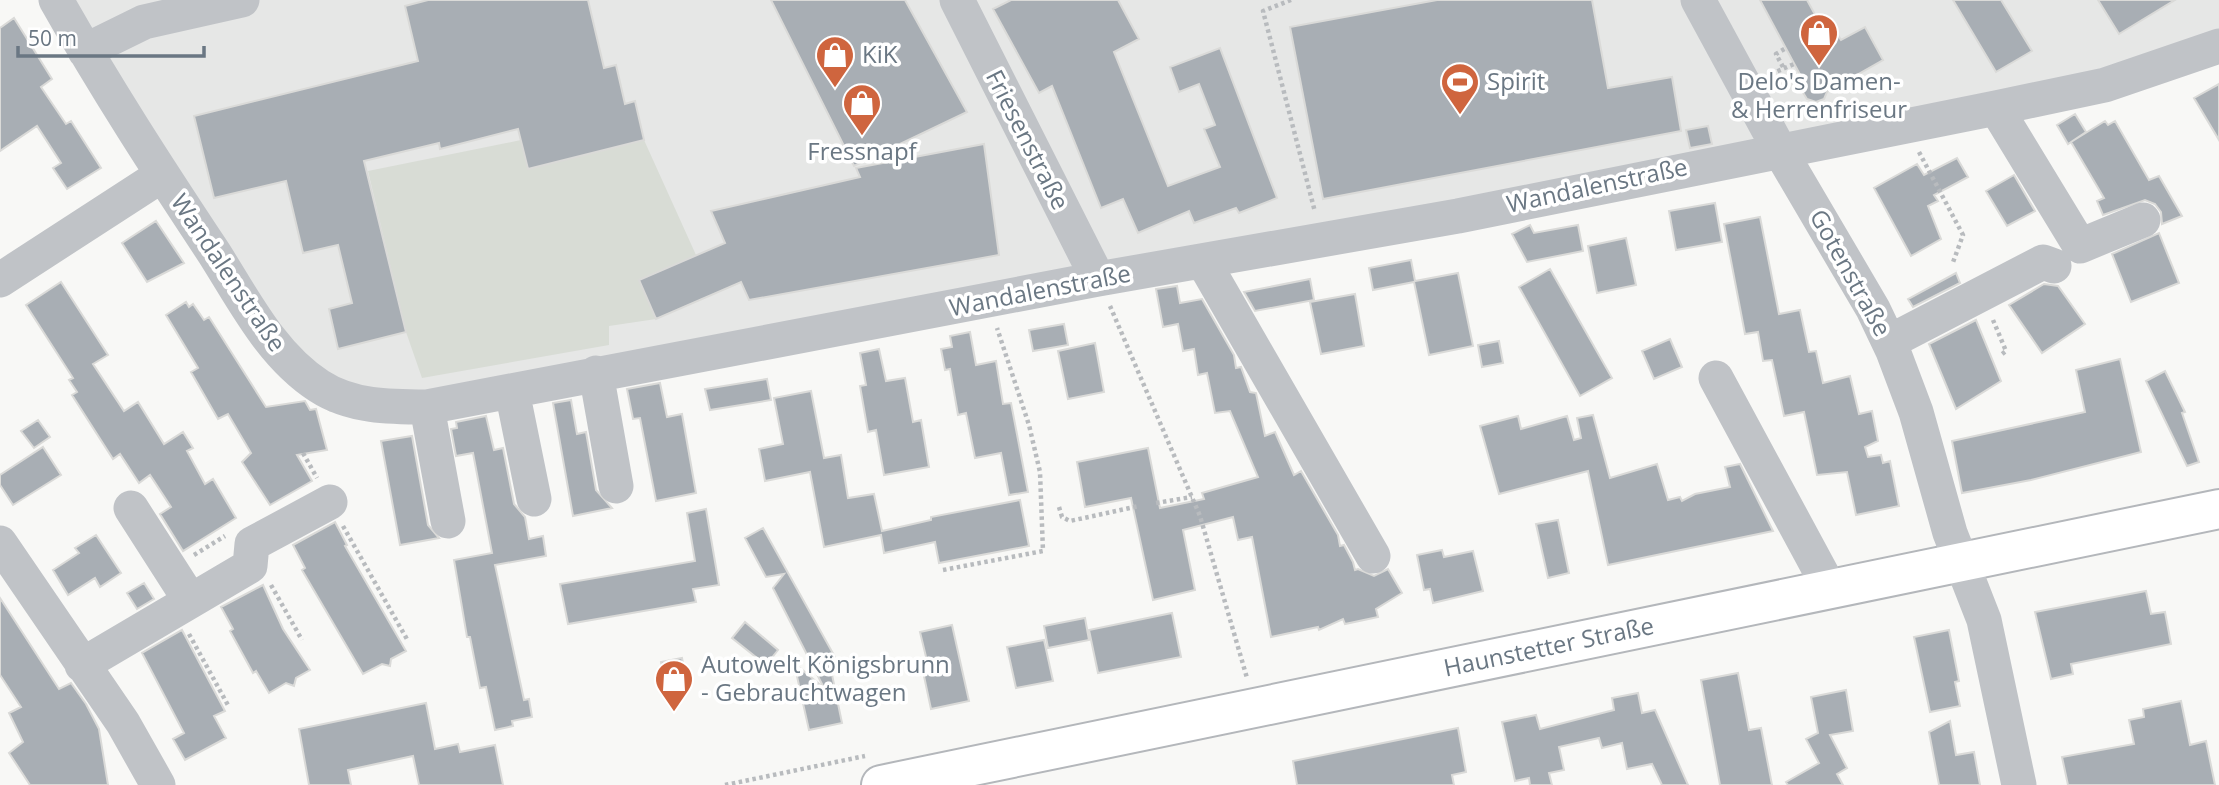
<svg xmlns="http://www.w3.org/2000/svg" width="2219" height="785" font-family="'Open Sans',sans-serif">
<style>
.built{fill:#e6e7e6}
.green{fill:#d8dcd5}
.building{fill:#a8aeb4;stroke:#dadad8;stroke-width:2}
.lines{fill:none;stroke-linecap:round;stroke-linejoin:round}
.major-casing{stroke:#b4b7bb;stroke-width:42}
.path{stroke:#b8bbbe;stroke-width:4.5;stroke-dasharray:3.5 3.5;stroke-linecap:butt}
.minor{stroke:#c0c3c7;stroke-width:35}
.major{stroke:#fff;stroke-width:38}
.labels{text-anchor:middle;stroke-width:7;stroke-linejoin:round;paint-order:stroke}
.poi-label{font-size:24px;fill:#6a7783;stroke:#fff;text-anchor:start}
.street-label{font-size:24px;fill:#6a7783;stroke:#fff}
</style>
<rect width="100%" height="100%" fill="#f8f8f6"/>
<path class="built" d="M54 0H2219V34L2091 94 436 415 330 412 271 362Z"/>
<path class="green" d="M521 140 529 169 644 140 696 255 639 280 656 319 609 326V345L422 378 406 332 368 171Z"/>
<path class="building" d="M428 0H588L604 68 616 65 625 104 635 101 644 140 528 169 518 129 440 149 439 143 364 161 406 332 338 349 329 309 352 303 338 245 303 253 286 181 214 198 194 116 418 61 405 6Z
M771 0H905L967 112 854 166Z
M1011 0H1118L1139 39 1114 52 1168 186 1220 167 1204 129 1215 125 1199 84 1179 92 1170 67 1220 48 1277 198 1239 213 1236 208 1194 223 1189 211 1138 233 1123 199 1101 208 1052 86 1039 93 993 9Z
M1437 0H1592L1608 88 1672 77 1681 131 1323 199 1290 27Z
M1760 0H1807L1829 40 1838 35 1841 40 1865 27 1883 60 1827 92 1824 99 1816 102 1807 99 1802 91 1804 82Z
M1953 0H2001L2032 51 1996 72Z
M2098 0H2175L2119 34Z
M14 18 52 79 41 87 66 124 71 121 101 168 67 189 53 168 61 163 37 126 0 151V28Z
M2219 84V140L2194 98Z
M2075 114 2086 132 2068 144 2057 125Z
M2105 121 2108 125 2115 121 2149 180 2159 176 2182 216 2162 224 2161 212 2155 204 2145 200 2103 215 2097 201 2104 198 2071 142Z
M1708 126 1712 144 1690 148 1686 130Z
M984 144 999 255 749 300 741 282 656 319 639 280 725 243 711 211 860 177 856 168Z
M1957 158 1968 177 1934 195 1938 201 1928 206 1941 239 1911 256 1874 188 1917 164 1924 175Z
M2014 175 2035 211 2007 226 1986 191Z
M1715 203 1722 242 1676 250 1669 211Z
M1760 217 1779 314 1800 310 1809 352 1816 351 1823 383 1850 376 1859 414 1872 411 1878 441 1865 447 1868 457 1881 455 1883 463 1890 461 1899 506 1856 515 1847 472 1817 475 1804 412 1784 416 1772 360 1763 361 1758 332 1745 334 1724 224Z
M156 221 184 263 147 282 122 243Z
M1530 225 1534 233 1578 225 1583 251 1527 262 1512 234Z
M2159 233 2179 283 2131 302 2112 254Z
M1626 238 1636 285 1597 293 1588 246Z
M1411 260 1415 281 1458 273 1473 346 1429 355 1414 282 1373 290 1369 268Z
M1550 269 1612 378 1580 396 1519 287Z
M1956 273 1960 283 1913 307 1908 299Z
M1310 279 1314 300 1255 311 1244 292Z
M61 282 108 355 93 364 124 411 138 402 164 444 183 432 193 448 187 451 205 484 213 479 236 518 183 551 160 514 171 507 150 475 139 483 120 454 113 459 72 395 77 392 69 380 73 378 26 305Z
M2044 284 2058 286 2085 324 2042 353 2009 305Z
M1177 286 1180 303 1202 299 1234 355 1236 368 1241 367 1250 392 1256 393 1265 436 1275 432 1294 475 1301 471 1338 535 1340 546 1344 545 1353 562 1355 570 1358 569 1374 576 1388 569 1402 593 1376 609 1378 617 1345 624 1343 619 1319 630 1318 627 1271 637 1252 537 1238 540 1233 517 1183 530 1195 590 1153 600 1131 498 1085 507 1077 462 1148 448 1160 508 1204 499 1202 493 1258 477 1230 411 1215 413 1207 373 1198 375 1194 349 1183 351 1178 324 1163 327 1156 289Z
M1355 294 1364 346 1321 354 1310 302Z
M186 302 189 307 193 304 204 320 209 317 266 407 305 401 310 410 316 409 327 450 297 455 312 481 270 505 242 462 251 453 228 414 218 419 191 372 198 368 166 315Z
M1976 320 2001 381 1956 409 1929 344Z
M1064 324 1068 345 1033 351 1029 330Z
M970 332 976 365 996 361 1003 404 1011 403 1028 492 1009 495 1001 453 975 458 966 413 958 415 950 369 945 370 941 349 952 347 950 336Z
M1670 339 1682 367 1654 379 1642 351Z
M1499 341 1503 363 1482 367 1478 345Z
M1095 343 1104 392 1068 399 1058 351Z
M879 349 886 381 905 378 913 422 921 420 929 467 884 475 876 430 868 432 860 386 866 385 860 353Z
M2120 359 2141 452 2031 480 1962 493 1952 441 2085 412 2076 370Z
M2165 371 2185 412 2182 413 2199 462 2187 466 2146 381Z
M767 379 771 400 710 410 705 389Z
M660 383 667 417 682 414 696 493 656 501 640 418 633 419 627 389Z
M811 391 824 458 841 455 848 498 874 494 882 531 931 520V517L1020 500 1029 546 939 563 935 542 884 553 881 535 824 547 810 472 765 481 759 449 783 444 774 398Z
M571 400 577 434 586 432 596 490 612 508 573 516 553 403Z
M1593 415 1610 478 1657 464 1668 500 1680 497 1682 501 1695 494 1730 487 1725 467 1740 464 1773 531 1608 565 1588 471 1499 494 1480 426 1518 416 1521 429 1567 416 1574 440 1581 438 1577 418Z
M486 416 494 450 503 448 514 504 525 517 529 539 543 536 546 556 495 565 524 700 529 699 532 717 512 721 513 726 495 730 486 687 480 688 470 637H467L454 560 492 553 473 453 456 456 451 429 457 428 456 422Z
M38 420 50 437 34 448 21 431Z
M412 436 428 525 439 538 400 545 381 441Z
M43 447 61 475 13 505 0 485V475Z
M706 509 719 585 693 589 696 602 568 624 560 584 695 561 687 513Z
M1558 520 1569 573 1548 578 1536 524Z
M335 522 347 545 345 546 406 651 391 659 390 666 382 664 363 674 302 570 305 568 293 545Z
M763 528 835 657 829 660 842 723 809 730 794 663 824 688 773 588 784 574 766 577 745 538Z
M96 535 121 573 100 587 95 578 68 595 53 570 79 553 75 548Z
M1442 550 1444 557 1473 551 1483 591 1433 603 1430 589 1424 590 1417 555Z
M144 583 154 599 137 609 127 593Z
M263 585 283 629 310 670 296 678 294 686 286 683 269 693 256 671 253 673 230 631 233 629 221 607Z
M2146 591 2151 614 2165 612 2171 644 2071 664 2073 674 2051 679 2035 612Z
M0 598 59 689 71 683 86 704 99 729 108 785H30L9 753 23 742 9 713 21 707 0 675Z
M1172 613 1181 657 1098 673 1089 630Z
M1085 618 1089 640 1048 648 1044 626Z
M745 622 778 650 766 665 732 638Z
M952 625 969 701 931 709 921 662 927 661 920 632Z
M182 630 225 711 214 716 226 738 185 760 173 739 184 733 142 653Z
M1949 630 1959 681 1955 682 1960 706 1930 712 1914 637Z
M1044 640 1053 681 1016 688 1007 647Z
M682 658 686 679 665 683 661 662Z
M1738 673 1749 730 1761 728 1772 785H1720L1701 680Z
M1846 690 1853 731 1830 735 1847 768 1837 774 1843 785H1788L1786 782 1819 763 1806 739 1818 733 1811 697Z
M1638 693 1642 713 1655 710 1688 785H1662L1652 764 1627 769 1622 743 1602 748 1599 738 1559 747 1564 770 1549 773 1552 785H1530L1529 778 1515 781 1502 722 1536 715 1540 729 1614 710 1612 698Z
M2181 701 2190 745 2206 741 2215 785H2068L2062 757 2134 744 2129 720 2144 717 2143 709Z
M426 703 435 749 458 744 460 752 495 745 503 785H419L413 756 348 770 351 785H309L299 729Z
M1950 721 1956 755 1974 752 1980 785H1939L1929 732Z
M1458 728 1466 772 1452 775 1454 785H1297L1293 761Z"/>
<g class="lines">
<defs>
<g id="major">
<path id="s1" d="M881 785 2219 509"/>
</g>
</defs>
<use href="#major" class="major-casing"/>
<path class="path" d="M1291 0 1263 11 1315 212
M1783 67 1776 54 1786 48
M1771 74 1794 64
M1919 152 1963 235 1952 265
M1110 306 1200 516 1247 678
M1993 320 2006 351 2001 355
M303 453 317 478
M1156 503 1192 497
M1059 507 1062 517 1070 521 1139 506
M343 526 408 641
M194 555 225 536
M943 570 1043 551 1040 472 1029 425 997 328
M271 585 302 640
M189 634 229 707
M725 785 865 756"/>
<path class="minor" d="M56 0C105 87 159 170 214 253 244 300 271 355 319 386 351 407 390 407 427 407L1098 279 1458 216 1996 108 2105 85 2219 46
M957 0 1098 279
M1698 0 1779 149 1873 309 1893 351 1916 412 1950 533 1984 620 2019 785
M85 51 144 22 242 0
M1996 108 2080 246 2143 220
M1203 261 1373 556
M0 280 162 175
M1889 342 2043 262 2054 266
M596 373 616 486
M1716 378 1830 589
M512 391 534 499
M427 407 448 521
M131 508 190 600
M0 543 123 723 158 785
M82 665 250 566 252 544 330 502"/>
<use href="#major" class="major"/>
</g>
<defs>
<symbol id="shop-pin" viewBox="-11 -11 22 30"><path d="M0 17L-7.5 6A9.5 9.5 0 1 1 7.5 6Z" fill="#cf653e" stroke="#fff"/><path d="M-5-2.5h2.3a2.7 3.5 0 0 1 5.4 0H5L5.5 6h-11ZM-1.5-2.5h3a1.5 2.3 0 0 0-3 0Z" fill="#fff"/></symbol>
<symbol id="stadium-pin" viewBox="-11 -11 22 30"><path d="M0 17L-7.5 6A9.5 9.5 0 1 1 7.5 6Z" fill="#cf653e" stroke="#fff"/><path d="M0-5a6.5 5 0 1 0 0 10a6.5 5 0 1 0 0-10ZM-3.5-1.8h7v3.6h-7Z" fill="#fff"/></symbol>
</defs>
<g fill-rule="evenodd">
<use href="#shop-pin" x="1797" y="11" width="44" height="60"/>
<use href="#shop-pin" x="813" y="33" width="44" height="60"/>
<use href="#stadium-pin" x="1438" y="60" width="44" height="60"/>
<use href="#shop-pin" x="840" y="81" width="44" height="60"/>
<use href="#shop-pin" x="652" y="657" width="44" height="60"/>
</g>
<g class="labels">
<g class="poi-label">
<text x="862" y="63">KiK</text>
<text x="1487" y="90">Spirit</text>
<text x="1819" y="90" text-anchor="middle">Delo's Damen-<tspan x="1819" dy="28">&amp; Herrenfriseur</tspan></text>
<text x="862" y="160" text-anchor="middle">Fressnapf</text>
<text x="701" y="673">Autowelt Königsbrunn<tspan x="701" dy="28">- Gebrauchtwagen</tspan></text>
</g>
<g class="street-label">
<text transform="translate(1027 140) rotate(63)" y="8">Friesenstraße</text>
<text transform="translate(1597 186) rotate(-12)" y="8">Wandalenstraße</text>
<text transform="translate(228 273) rotate(56)" y="8">Wandalenstraße</text>
<text transform="translate(1850 273) rotate(61)" y="8">Gotenstraße</text>
<text transform="translate(1040 291) rotate(-11)" y="8">Wandalenstraße</text>
<text dy="8" stroke="none"><textPath href="#s1" startOffset="682">Haunstetter Straße</textPath></text>
</g>
</g>
<path d="M18 46v10h186v-10" fill="none" stroke="#6a7783" stroke-width="3.5"/>
<text x="28" y="46" font-size="21" fill="#6a7783" stroke="#ffffff" stroke-width="5" paint-order="stroke">50 m</text>
</svg>
